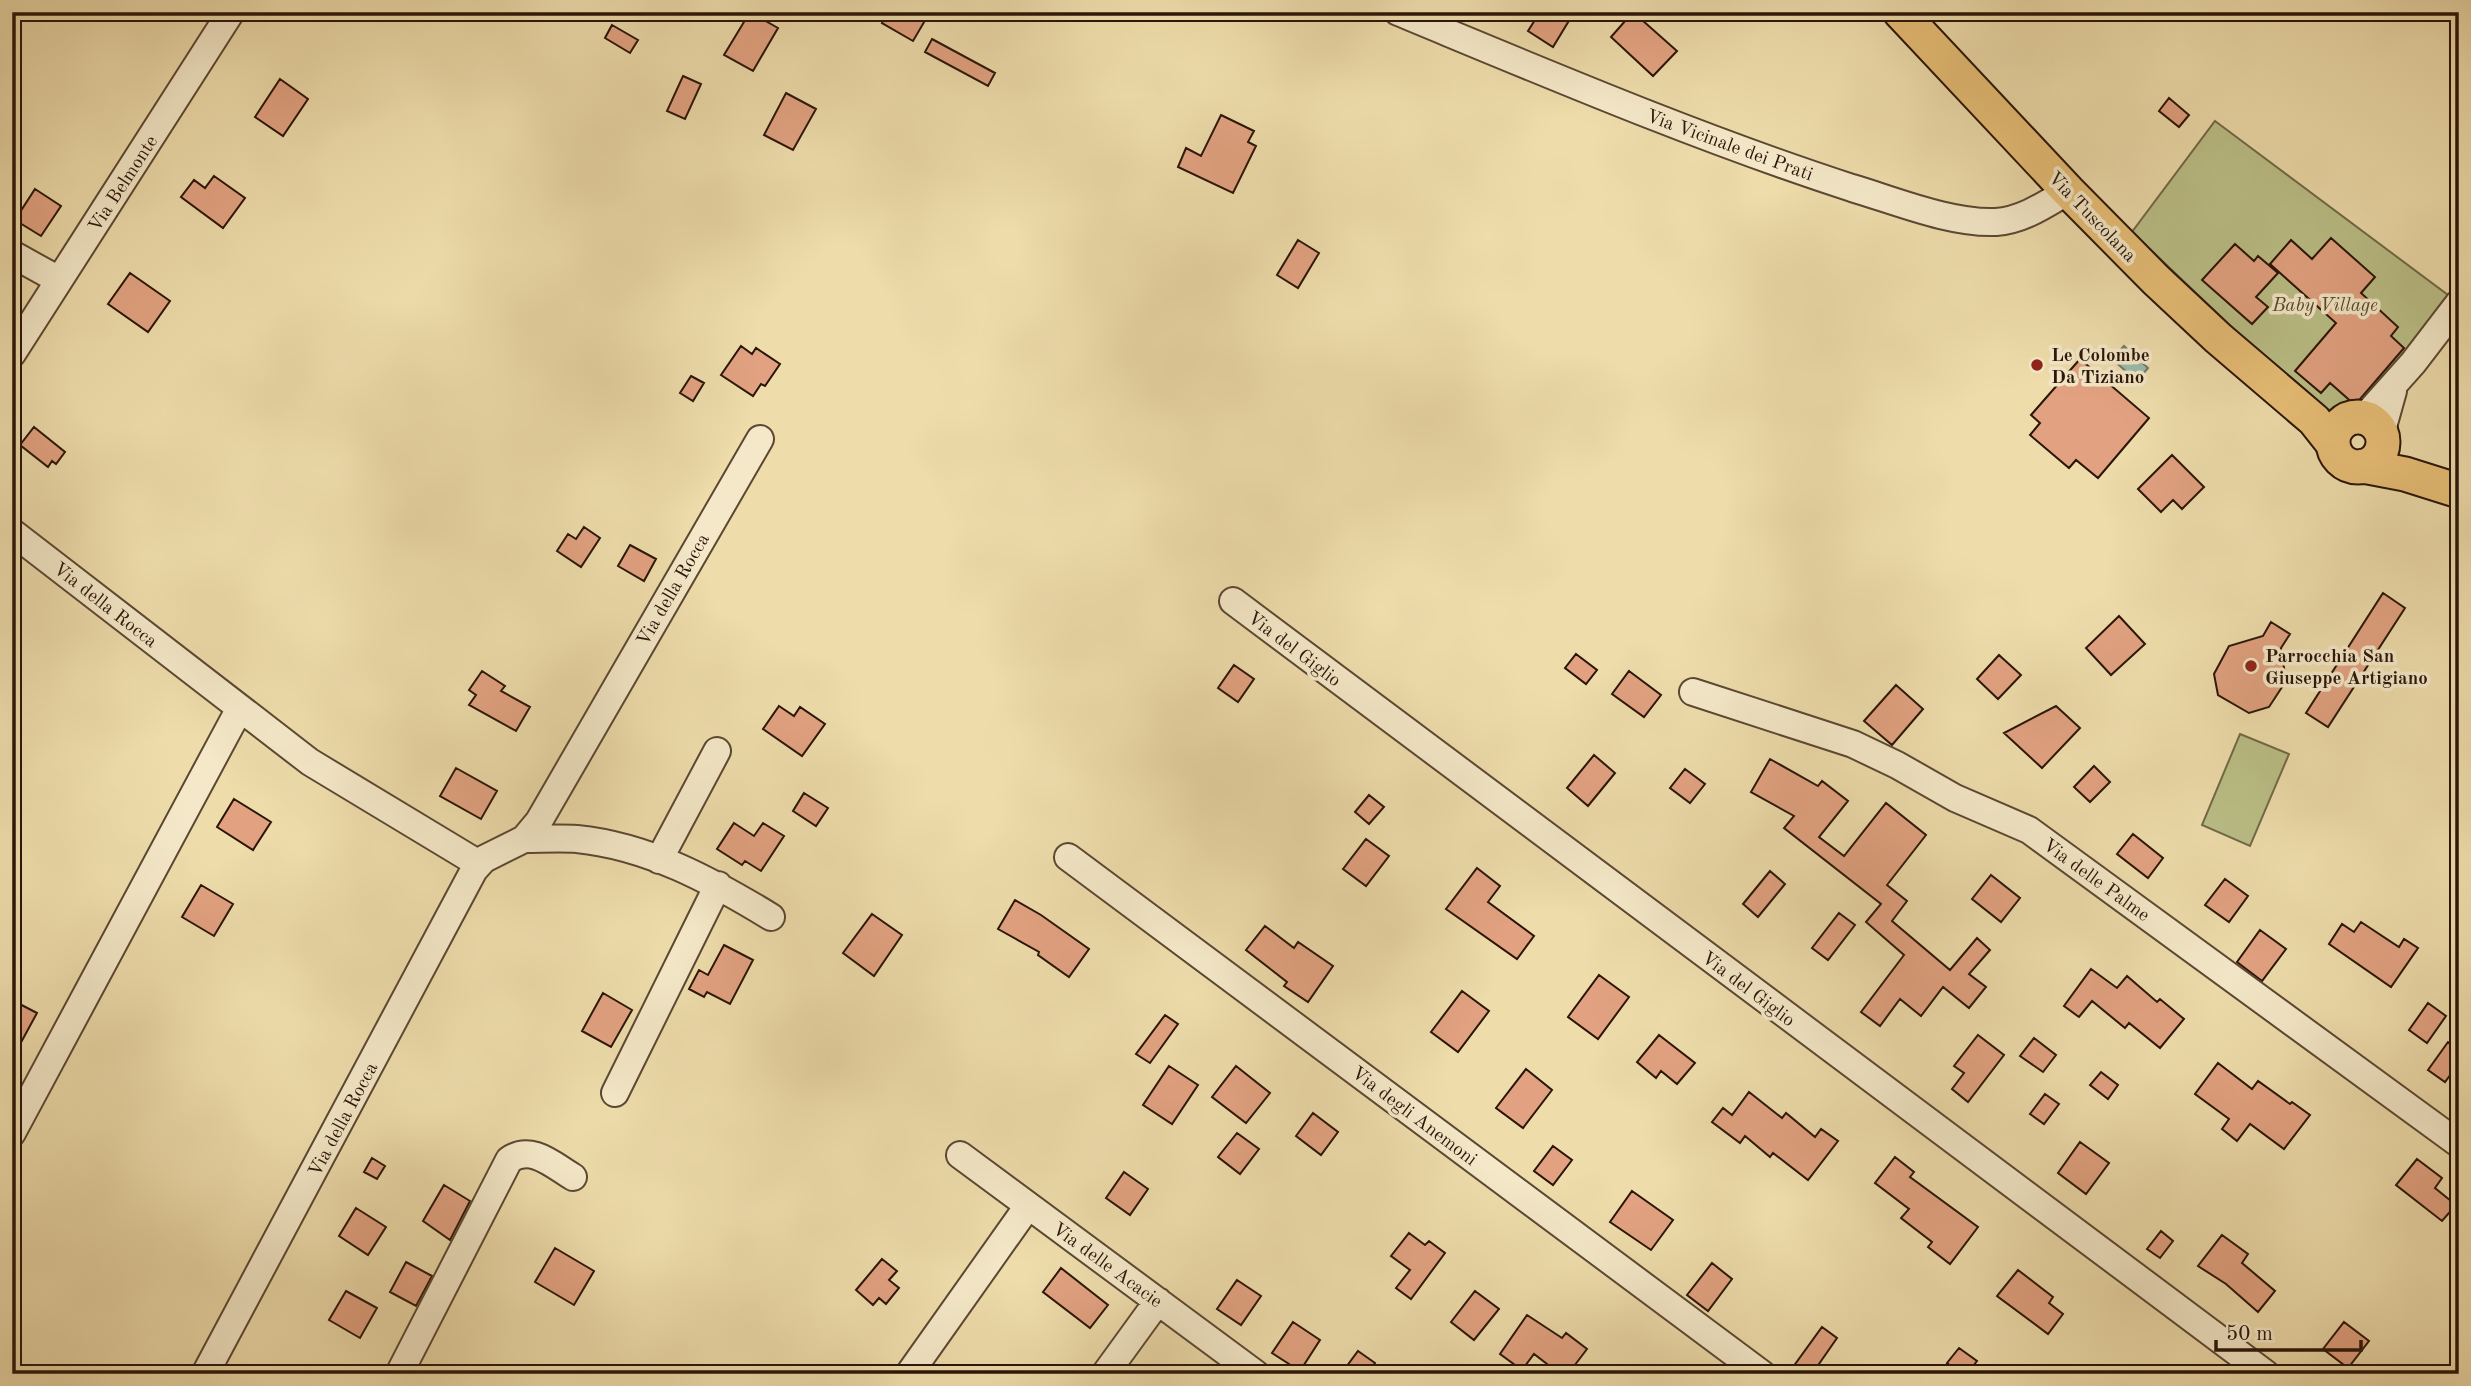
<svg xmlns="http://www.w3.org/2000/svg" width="2471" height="1386" font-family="'Old Standard TT',serif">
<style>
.green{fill:#bbbf87;stroke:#726a48;stroke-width:2}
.water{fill:#99bbac;stroke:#6d796b;stroke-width:2}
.building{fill:#e2a281;stroke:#2a1509;stroke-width:2}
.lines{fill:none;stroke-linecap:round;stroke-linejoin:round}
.minor-casing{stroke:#5b4732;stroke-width:30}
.major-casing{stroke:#2a1509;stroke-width:37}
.minor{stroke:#f4e8c8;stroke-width:26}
.major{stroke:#e7be76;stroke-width:33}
.poi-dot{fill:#8f2418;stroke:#f4e8c8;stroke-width:2.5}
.labels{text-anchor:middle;stroke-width:7;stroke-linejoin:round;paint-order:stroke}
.street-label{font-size:19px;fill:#2a1509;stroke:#f4e8c8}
.park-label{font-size:19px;font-style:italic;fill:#56482f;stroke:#f4e8c8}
.poi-label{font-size:19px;font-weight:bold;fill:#2a1509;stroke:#f4e8c8;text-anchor:start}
</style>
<rect width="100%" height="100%" fill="#eedcab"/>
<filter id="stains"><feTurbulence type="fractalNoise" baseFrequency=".00286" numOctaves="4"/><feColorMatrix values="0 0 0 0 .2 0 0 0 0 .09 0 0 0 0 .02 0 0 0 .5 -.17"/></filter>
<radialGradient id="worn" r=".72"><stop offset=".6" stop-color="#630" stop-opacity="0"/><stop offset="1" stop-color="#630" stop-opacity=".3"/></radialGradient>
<path class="green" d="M2215 121 2452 298 2349 421 2303 395 2132 232Z
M2240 734 2289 754 2250 846 2202 825Z"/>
<path class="water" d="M2124 346 2148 368 2137 381 2112 359Z"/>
<path class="building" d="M750 12 778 28 753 71 724 55Z
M888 12H930L913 41 882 23Z
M1540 12H1559L1570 19 1553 47 1528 31Z
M1633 12 1677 51 1653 76 1611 37Z
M612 25 638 40 630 53 605 38Z
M932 39 995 73 988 86 925 52Z
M683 76 701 84 685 119 667 111Z
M280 79 308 99 283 136 255 117Z
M786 93 816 109 793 150 764 135Z
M2169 98 2189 115 2179 127 2159 111Z
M1221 115 1254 131 1248 142 1256 146 1233 193 1178 167 1186 148 1201 156Z
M214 176 245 198 223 228 181 197 194 180 205 188Z
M35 189 61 206 41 236 15 220Z
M2331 238 2375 277 2361 293 2398 327 2391 336 2404 348 2355 405 2330 383 2321 393 2295 371 2336 323 2270 264 2291 240 2312 259Z
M1298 240 1319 253 1298 288 1277 275Z
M2235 244 2254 261 2258 256 2278 273 2256 297 2268 307 2252 324 2202 280Z
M130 273 170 301 148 332 108 304Z
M741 346 752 354 756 348 780 364 765 386 761 384 753 396 721 375Z
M2080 359 2149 418 2098 478 2076 460 2069 468 2030 435 2040 423 2031 415Z
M691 376 704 383 693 401 680 393Z
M34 427 65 452 56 464 52 461 48 467 20 445Z
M2172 455 2204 487 2182 509 2173 500 2161 512 2138 489Z
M584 527 600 538 581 567 557 551 568 534 576 539Z
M630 545 656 559 644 581 618 566Z
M2383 593 2405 608 2328 727 2306 713Z
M2119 616 2145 644 2111 675 2086 648Z
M2271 622 2290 634 2281 648 2286 681 2269 707 2249 713 2218 695 2214 674 2229 646 2263 636Z
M1576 654 1597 670 1586 684 1565 668Z
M1999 655 2021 675 1998 699 1977 679Z
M1234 665 1254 679 1238 702 1218 688Z
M482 671 505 686 501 691 530 707 516 731 469 705 476 695 469 690Z
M1629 671 1661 695 1644 717 1612 694Z
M1896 685 1923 709 1892 745 1864 721Z
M779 706 794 716 800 707 825 724 802 756 763 729Z
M2056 706 2080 728 2042 768 2004 733Z
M1594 755 1615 773 1588 806 1567 788Z
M1770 759 1818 786 1822 781 1848 801 1819 837 1844 856 1886 803 1926 835 1887 885 1907 901 1892 921 1950 970 1977 938 1990 950 1969 974 1986 987 1969 1008 1943 987 1921 1016 1900 999 1880 1026 1861 1012 1904 955 1866 922 1881 904 1784 828 1794 816 1751 792Z
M2094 766 2110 782 2090 802 2074 787Z
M456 768 497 791 481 819 440 796Z
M1685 769 1705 784 1690 803 1670 788Z
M804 793 828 808 816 826 793 811Z
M1369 795 1384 807 1369 824 1355 812Z
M234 799 271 822 253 850 217 827Z
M734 823 754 836 763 823 784 836 761 871 745 861 742 865 717 849Z
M2133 834 2163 858 2148 878 2117 854Z
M1366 839 1389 856 1366 886 1343 869Z
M1477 868 1500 886 1488 902 1534 936 1517 959 1446 909Z
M1770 871 1785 884 1758 917 1743 904Z
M1991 875 2020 898 2001 922 1972 899Z
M2225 879 2248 896 2229 922 2205 905Z
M201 885 233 904 214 936 182 917Z
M1015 900 1041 915 1089 949 1069 977 1038 955 1039 952 998 929Z
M1839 913 1855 925 1828 960 1812 948Z
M872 914 902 935 874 976 843 953Z
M2361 922 2399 947 2404 939 2418 948 2391 987 2329 944 2342 924 2354 932Z
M1265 926 1294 948 1298 942 1333 966 1308 1002 1284 986 1287 982 1246 950Z
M2260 930 2286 949 2262 981 2237 962Z
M724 945 753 960 730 1004 707 992 704 997 689 989 699 970 708 975Z
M2091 969 2117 988 2127 976 2157 1002 2160 999 2184 1019 2160 1048 2129 1023 2125 1028 2092 1001 2079 1017 2064 1006Z
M1599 975 1629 997 1598 1039 1568 1017Z
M1462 991 1489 1011 1458 1052 1431 1032Z
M603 993 632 1010 611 1047 582 1031Z
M12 1000 37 1013 12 1059Z
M2428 1003 2446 1016 2427 1043 2409 1030Z
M1165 1015 1178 1024 1150 1063 1136 1054Z
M1659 1035 1695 1063 1677 1084 1661 1071 1656 1078 1637 1062Z
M1978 1035 2004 1055 1968 1102 1952 1089 1964 1073 1954 1066Z
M2034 1038 2056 1055 2043 1072 2020 1056Z
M2448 1042 2459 1049V1063L2445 1082 2428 1070Z
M2218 1063 2252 1089 2258 1081 2290 1104 2292 1102 2310 1115 2284 1149 2250 1124 2237 1141 2222 1129 2229 1119 2195 1094Z
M1169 1066 1198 1085 1172 1124 1143 1105Z
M1236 1066 1270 1093 1246 1123 1212 1097Z
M1526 1069 1552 1090 1523 1128 1496 1108Z
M2101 1072 2118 1085 2108 1099 2090 1085Z
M1749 1092 1782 1118 1786 1113 1815 1137 1821 1129 1838 1141 1808 1180 1773 1153 1770 1157 1745 1136 1740 1143 1712 1122 1723 1108 1732 1115Z
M2045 1094 2059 1104 2044 1124 2030 1114Z
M1313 1113 1338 1132 1321 1155 1296 1136Z
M1237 1133 1259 1149 1240 1174 1218 1157Z
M2080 1142 2109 1163 2086 1194 2058 1173Z
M1553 1146 1572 1160 1553 1185 1534 1171Z
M1895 1157 1914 1172 1910 1177 1978 1227 1950 1264 1928 1247 1932 1242 1901 1218 1909 1209 1875 1183Z
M372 1158 385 1166 377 1179 364 1172Z
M2417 1159 2442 1178 2435 1188 2456 1205 2442 1221 2396 1185Z
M1124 1172 1148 1189 1130 1215 1106 1198Z
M444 1185 470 1201 450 1240 423 1221Z
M1632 1191 1673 1220 1651 1250 1610 1222Z
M356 1208 386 1227 368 1255 339 1236Z
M2161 1231 2173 1241 2160 1258 2147 1249Z
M1409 1233 1425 1245 1429 1241 1445 1253 1411 1299 1396 1288 1410 1270 1391 1256Z
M2222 1235 2248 1254 2242 1263 2275 1291 2258 1312 2226 1284 2198 1266Z
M555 1248 594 1271 574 1305 535 1282Z
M882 1259 897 1271 889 1280 899 1288 886 1304 879 1298 873 1305 856 1290Z
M406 1262 432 1276 416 1306 390 1292Z
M1712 1263 1732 1279 1708 1311 1687 1295Z
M1061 1268 1108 1305 1090 1328 1043 1292Z
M2018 1270 2053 1297 2049 1303 2063 1314 2048 1334 1997 1296Z
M1237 1280 1261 1296 1241 1325 1217 1309Z
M346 1291 377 1308 360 1338 329 1320Z
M1475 1291 1499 1309 1474 1340 1451 1322Z
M1527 1315 1562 1338 1566 1333 1587 1349 1568 1374H1560L1534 1354 1522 1370 1500 1354Z
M1293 1322 1320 1340 1300 1371 1272 1353Z
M2344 1322 2369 1341 2348 1368 2323 1349Z
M1822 1327 1837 1338 1812 1374H1788Z
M1959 1348 1977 1361 1967 1374H1961L1947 1363Z
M1358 1351 1375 1363 1368 1374H1341Z"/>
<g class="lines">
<defs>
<path id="minor" d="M1398 12C1548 74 1698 138 1852 188 1896 201 1951 224 1996 222 2023 220 2046 204 2068 191
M12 254 59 280
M12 354 231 12
M2364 418 2413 363 2459 303
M2381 434 2393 391
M12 532 310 762 479 864
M1233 601 2266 1374
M1693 692 1853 744 1897 765 1955 798 2029 830 2459 1144
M524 839C541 839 560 838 577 839 648 846 712 881 771 917
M1068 857 1762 1374
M659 860 717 751
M615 1093 718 885
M12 1133 240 708
M960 1155 1256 1374
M205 1374 474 870 484 859 524 839 539 821 760 439
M399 1374 509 1160C531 1144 553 1165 573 1177
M909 1374 1028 1206
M1105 1374 1158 1301"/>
<path id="major" d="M1900 12 2068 191 2156 280 2218 338 2314 420 2333 444
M2333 442a25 25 0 1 1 50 0a25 25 0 1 1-50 0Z
M2363 466 2405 474 2459 491"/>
</defs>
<use href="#minor" class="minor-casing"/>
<use href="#major" class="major-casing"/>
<use href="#minor" class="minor"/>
<use href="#major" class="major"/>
</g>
<g class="poi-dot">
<circle cx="2037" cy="365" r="7"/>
<circle cx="2251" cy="666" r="7"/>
</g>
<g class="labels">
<g class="street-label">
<text transform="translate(1730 144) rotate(20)" y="7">Via Vicinale dei Prati</text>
<text transform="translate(122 183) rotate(-57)" y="7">Via Belmonte</text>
<text transform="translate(2093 216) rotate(46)" y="7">Via Tuscolana</text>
<text transform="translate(672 589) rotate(-60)" y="7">Via della Rocca</text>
<text transform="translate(106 604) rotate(38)" y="7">Via della Rocca</text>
<text transform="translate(1295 648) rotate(37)" y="7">Via del Giglio</text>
<text transform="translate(2097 879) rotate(36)" y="7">Via delle Palme</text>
<text transform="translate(1749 988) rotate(37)" y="7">Via del Giglio</text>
<text transform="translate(1415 1115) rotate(37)" y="7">Via degli Anemoni</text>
<text transform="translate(342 1119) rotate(-62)" y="7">Via della Rocca</text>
<text transform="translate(1108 1264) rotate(36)" y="7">Via delle Acacie</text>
</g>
<g class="park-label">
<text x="2325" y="311">Baby Village</text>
</g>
<g class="poi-label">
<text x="2051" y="361">Le Colombe<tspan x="2051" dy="22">Da Tiziano</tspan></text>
<text x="2265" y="662">Parrocchia San<tspan x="2265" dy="22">Giuseppe Artigiano</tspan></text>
</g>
</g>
<rect width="2471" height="1386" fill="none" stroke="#eedcab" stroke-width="42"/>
<rect x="14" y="14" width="2443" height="1358" fill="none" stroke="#2a1509" stroke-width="3.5"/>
<rect x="21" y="21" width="2429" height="1344" fill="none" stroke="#2a1509" stroke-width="2"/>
<path d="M2216 1340v10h145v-10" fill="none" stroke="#2a1509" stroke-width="3.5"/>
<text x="2226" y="1340" font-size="21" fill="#2a1509" stroke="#f4e8c8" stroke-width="5" paint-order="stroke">50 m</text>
<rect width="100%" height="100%" filter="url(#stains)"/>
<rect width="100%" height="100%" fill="url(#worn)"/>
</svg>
